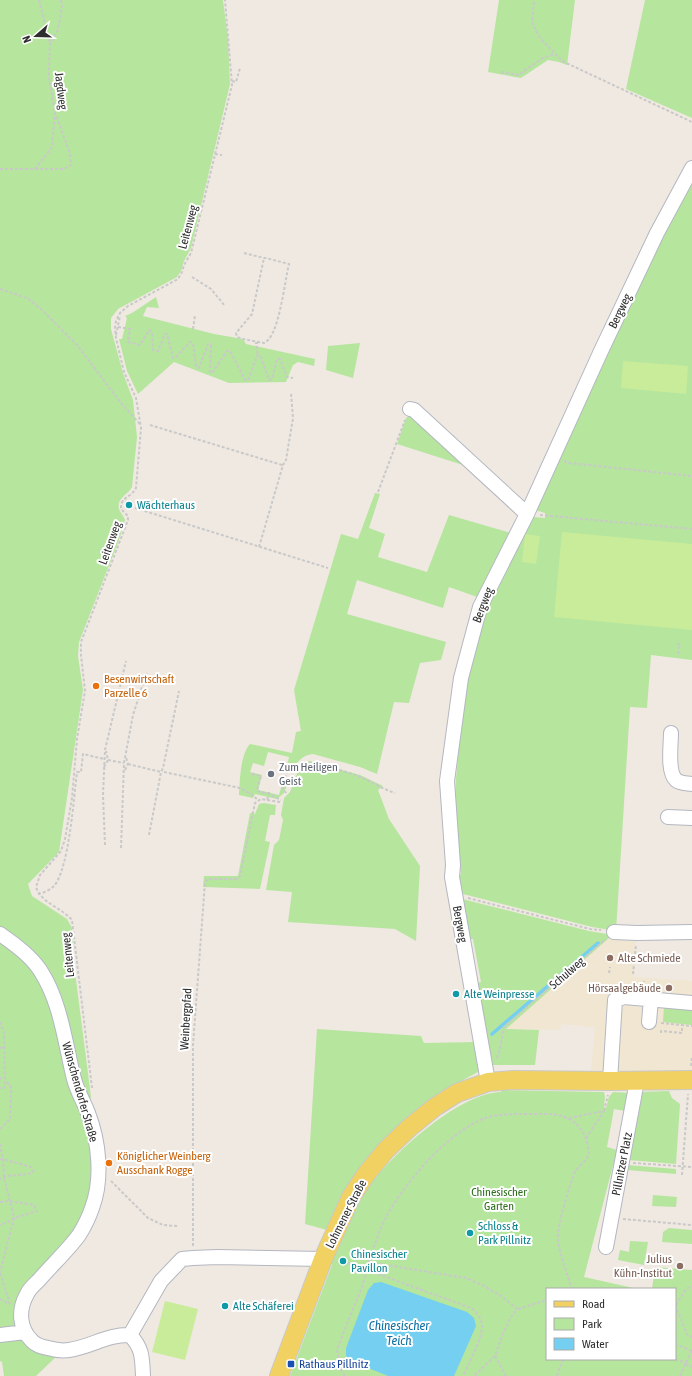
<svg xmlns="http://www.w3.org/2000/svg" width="692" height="1376" font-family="'Asap Condensed',sans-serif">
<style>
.education{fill:#f0e6d1}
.green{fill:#b6e59e}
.pitch{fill:#c9ec9a}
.water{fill:#75cff0}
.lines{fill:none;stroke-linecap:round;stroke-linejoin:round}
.stream{stroke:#75cff0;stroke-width:3.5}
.minor-casing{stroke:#b4b7c1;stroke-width:16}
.major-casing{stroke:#c9c9c9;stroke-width:20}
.path{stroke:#c9c9c9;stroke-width:2;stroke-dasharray:3 2;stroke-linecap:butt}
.minor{stroke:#fff;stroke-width:14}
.major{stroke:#f2d163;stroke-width:18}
.culture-dot{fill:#0f9aa8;stroke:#fff;stroke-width:1.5}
.food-dot{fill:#e8710a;stroke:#fff;stroke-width:1.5}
.worship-dot{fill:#6b7280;stroke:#fff;stroke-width:1.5}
.education-dot{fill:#8d6e63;stroke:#fff;stroke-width:1.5}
.transit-dot{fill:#1a4fb4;stroke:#fff;stroke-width:1.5}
.labels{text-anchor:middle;stroke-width:4;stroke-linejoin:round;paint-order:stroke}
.street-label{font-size:12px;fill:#2e2e2e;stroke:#fff}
.culture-label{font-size:12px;fill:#0d838f;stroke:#fff;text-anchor:start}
.food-label{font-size:12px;fill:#c56008;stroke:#fff;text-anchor:start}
.worship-label{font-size:12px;fill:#5b616d;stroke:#fff;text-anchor:start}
.education-label{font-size:12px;fill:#785e54;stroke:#fff;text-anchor:end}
.park-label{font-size:12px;fill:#2c6e1b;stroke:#fff}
.transit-label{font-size:12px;fill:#164399;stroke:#fff;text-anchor:start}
.water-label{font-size:13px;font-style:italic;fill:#0d6fa3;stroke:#fff}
</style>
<rect width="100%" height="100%" fill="#efe9e1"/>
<path class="education" d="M636 935 634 977 692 981V1071H591L595 1027 561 1024 560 1030 505 1029 610 937Z"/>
<path class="green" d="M0 0H223L228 39 230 84 191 248 184 261 181 271 177 277 118 309 111 318V329L123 373 133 400 137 437 132 487C128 495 116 498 119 509 120 513 124 516 125 520L119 540 79 642 78 656 83 690 59 852 28 884 32 896 67 919 72 928 74 964 91 1097 90 1099 88 1100 86 1097 61 1006 0 928Z
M499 0H575L567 65 559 62 548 60 521 78 488 72Z
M645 0H692V118L626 89Z
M692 175V660L651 655 647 708 630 707 616 931 592 927 463 894 459 891 457 878 461 874 455 800 456 779 462 716 473 644 488 605 530 518 534 517 545 518V513L535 510 623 312Z
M156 297 159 308 147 307 143 316 214 334 243 339 246 344 315 359 314 366 298 362 293 365 286 382 229 383 174 362 138 394 127 371 119 339H122L127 318 125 316 132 313Z
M360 343 353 378 326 370 328 346Z
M412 414 521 512 480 598 449 587 443 608 357 580 347 614 446 642 441 660 420 663 409 703 394 702 377 774 360 767 313 754C303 755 300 760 293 767L287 765 289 757 268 752 264 766 253 763 250 772 262 775 258 790 279 795 282 784H285L286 780H289L284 793 277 799 255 794 253 798 239 795C240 781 240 755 250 744L292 753 296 732 301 731 294 690 341 534 358 539 375 493 380 494 369 528 385 534 378 557 427 572 449 515 511 533 520 514 463 465 397 444 406 418Z
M310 761 360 775 383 786 378 790 389 819 420 866 416 941 395 929 288 922 292 892 266 890 274 845 279 840 283 820 281 815 284 798 290 792 298 771 305 762Z
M264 803 276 805 275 815H270L265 841 270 842 260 889 203 887 204 876H238L250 813 255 814 259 804Z
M462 899 589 931 607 934 610 937 506 1029 539 1030 535 1065H493L488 1062 474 984 481 982 473 939 466 940Z
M0 939 28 962 47 994 89 1133 94 1180 83 1219 15 1324 58 1355 36 1376H4L2 1362 0 1361Z
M664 1006 692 1009V1025L663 1022Z
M317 1029 421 1036 424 1043 475 1042 480 1067 478 1072C430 1097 385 1130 354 1176 343 1192 336 1212 327 1230L305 1224Z
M501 1090 604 1092 605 1097 604 1107 606 1108 609 1097 613 1092 631 1093 625 1111 614 1109 607 1147 617 1150 584 1277 638 1289H547V1359H675V1289H652L655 1267 692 1270V1376H290L330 1270 332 1265 331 1264 336 1250H337C345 1229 353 1208 366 1190 390 1156 458 1093 501 1092Z
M669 1091 672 1098 680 1104 676 1164 628 1160 639 1092Z
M627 1165 676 1169V1174L627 1170Z
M653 1195 677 1197 676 1207 652 1206Z
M669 1228 692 1230V1244L662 1242 663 1232Z
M630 1241 648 1242 644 1265 618 1260 620 1250 629 1252Z"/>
<path class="pitch" d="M623 361 688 366 686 394 621 388Z
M562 532 692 544V630L554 617Z
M525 534 540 536 536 564 522 562Z
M165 1301 198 1309 185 1360 152 1352Z"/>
<path class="water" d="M381 1282 467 1312 474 1318 476 1326 454 1376H388L351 1361 346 1356V1348L368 1290 374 1283Z"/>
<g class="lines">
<path class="stream" d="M492 1034 598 943"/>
<defs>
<path id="minor" d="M410 409 414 410 527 514
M671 733C671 745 667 772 676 780 681 784 687 783 692 784
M668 817 692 818
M614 932 637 933 692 932
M0 934C14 944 30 955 40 970 61 1002 65 1043 74 1079 77 1091 84 1102 88 1113 99 1141 103 1179 92 1208 89 1217 84 1227 79 1235 68 1250 51 1266 39 1280 35 1284 29 1289 27 1294 18 1310 19 1328 32 1341 36 1345 42 1347 48 1348 55 1350 62 1351 69 1350 90 1347 109 1334 130 1335
M649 1022 651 999
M610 1081 615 1000 624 997 692 1003
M488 1082 452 877 453 865 447 781 461 678 480 607 527 514 601 351 657 233 692 168
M606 1247 637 1081
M0 1335 25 1332
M130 1335 161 1281 182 1259 193 1258 217 1257 323 1259
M130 1335C143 1349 142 1358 143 1376"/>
<path id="major" d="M279 1376 323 1259 351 1197 367 1173 386 1150 409 1128 435 1107 457 1093 488 1082 513 1080 610 1081 692 1080"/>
</defs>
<use href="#minor" class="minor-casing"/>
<use href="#major" class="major-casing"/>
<path class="path" d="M39 0 50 43
M534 2 532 21 535 29 540 38 562 61 692 122
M501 72 518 75 543 58 555 54
M232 81 236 82 240 68
M215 154 222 155
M0 169H35L52 147 55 112 49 78V63L50 44 58 30 62 6 61 0
M35 169H64L71 165 70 154 56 115
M244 253 264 258H266L289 264C285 279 279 338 264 343L243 339 237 337 236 333 252 314 264 258
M192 277 211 289 225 306
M0 289 27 298 40 308 77 345 121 403 140 424
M118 327 130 329 128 342 140 345 149 330 152 332 153 350 158 351 165 334H167L173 358H175L190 342 193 343 196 367 199 368 208 344 211 345 210 372 212 373 227 351H230L245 380H248L257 356 260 355 269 380 272 379 277 359H280L287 377 293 378
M193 329 195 315
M116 335 120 316
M258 343H256L258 356
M150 425 282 465
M564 461 569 463 692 476
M378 492 405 420
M135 508 328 568
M540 515 692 529
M259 547 283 465 286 460 293 418 291 393
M677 644H680L678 654
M108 760 124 763
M300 762C318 764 342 770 358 776 371 781 382 789 395 793
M128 764 161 772
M104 767 108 760 106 751
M125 770 128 764 126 757
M164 772 240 788 251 794 258 800
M253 773V774L261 776 257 791 269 794 267 800
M284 777 285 778 283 788 286 793
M285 778 288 769 295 771
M269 792V794L281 800
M149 835 161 772 163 768 179 691
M105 845 103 795 105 750 126 661
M121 848 124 763 133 715 147 672
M38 894C44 893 50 890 54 886 69 869 74 796 77 772H81L83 754 104 759
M468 898 590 929 601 930
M609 973 610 967
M633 974 636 945
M644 987V981
M0 1022 4 1033 5 1082 4 1088H0
M661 1023 692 1026
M661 1033V1031L682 1033V1026
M0 1048 5 1047
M497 1058 500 1049 504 1027 606 939
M691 1066 692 1056
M0 1080 1 1076
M92 1088 72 920C61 907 42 904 36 887L40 875 61 851 65 839 72 798 77 739 85 691 81 655V642L128 520V516L121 509V504C125 496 132 496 136 488L141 428 136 398 124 372 116 338 115 328 116 321 120 313 128 306 178 279 182 272 184 265 191 253 232 85 225 0
M604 1111 608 1095
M569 1118 604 1111 586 1138
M0 1129 10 1119 11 1089 10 1084 5 1082
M0 1144 3 1159 4 1177 14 1218 0 1272
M0 1159H3L31 1167 33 1172C23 1177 10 1173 0 1179
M633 1163 692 1167
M682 1175 688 1094
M111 1181 148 1218 163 1225 177 1226
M0 1202 9 1201 34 1205 37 1211 14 1218 8 1222 0 1225
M623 1219 692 1225
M193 1246V1045L205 882 208 879H237L240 876 255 803 261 799 280 802
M368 1262C374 1247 379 1231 386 1217 405 1182 448 1132 485 1118 501 1113 523 1114 539 1114 560 1113 578 1118 586 1139 587 1142 589 1150 589 1153 587 1162 578 1165 575 1172 569 1187 557 1225 558 1240 559 1253 568 1276 572 1289
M348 1263 367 1270 368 1262 466 1278 482 1285 501 1296 517 1309 511 1317 503 1333 495 1356 474 1376
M0 1273 10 1304
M0 1299 10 1304
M675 1305 688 1336 692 1337
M676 1305 686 1289 692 1286
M518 1309 547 1300
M675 1344 692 1351
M495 1356 506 1376
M675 1359 686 1363
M686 1364 692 1367
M345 1376 340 1369 337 1349 362 1287 367 1270 471 1308C488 1320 482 1334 475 1350 471 1359 467 1367 463 1376
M557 1376 563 1359
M680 1376 692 1350"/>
<use href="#minor" class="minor"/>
<use href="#major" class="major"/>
</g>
<g class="culture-dot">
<circle cx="129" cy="505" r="4"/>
<circle cx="456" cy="994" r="4"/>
<circle cx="470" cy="1233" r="4"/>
<circle cx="343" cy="1261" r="4"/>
<circle cx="225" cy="1306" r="4"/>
</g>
<g class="food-dot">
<circle cx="96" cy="686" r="4"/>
<circle cx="109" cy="1163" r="4"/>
</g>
<circle class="worship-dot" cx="271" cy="774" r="4"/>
<g class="education-dot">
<circle cx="610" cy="958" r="4"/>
<circle cx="669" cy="988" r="4"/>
<circle cx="680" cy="1266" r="4"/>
</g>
<rect class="transit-dot" x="287" y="1360" width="8" height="8" rx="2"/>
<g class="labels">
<g class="street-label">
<text transform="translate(61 91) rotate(83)" y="4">Jagdweg</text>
<text transform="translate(188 227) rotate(-75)" y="4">Leitenweg</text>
<text transform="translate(620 311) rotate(-64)" y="4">Bergweg</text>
<text transform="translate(110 543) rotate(-70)" y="4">Leitenweg</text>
<text transform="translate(483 605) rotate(-69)" y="4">Bergweg</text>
<text transform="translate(460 924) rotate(80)" y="4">Bergweg</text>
<text transform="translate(68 955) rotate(-96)" y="4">Leitenweg</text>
<text transform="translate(567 973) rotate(-41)" y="4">Schulweg</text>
<text transform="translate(186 1019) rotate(-87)" y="4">Weinbergpfad</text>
<text transform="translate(80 1092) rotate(74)" y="4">Wünschendorfer Straße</text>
<text transform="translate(622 1164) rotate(-79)" y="4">Pillnitzer Platz</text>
<text transform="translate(346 1214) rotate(-63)" y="4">Lohmener Straße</text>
</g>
<g class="culture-label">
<text x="137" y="509">Wächterhaus</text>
<text x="464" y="998">Alte Weinpresse</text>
<text x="478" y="1230">Schloss &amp;<tspan x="478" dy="14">Park Pillnitz</tspan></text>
<text x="351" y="1258">Chinesischer<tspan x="351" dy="14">Pavillon</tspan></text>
<text x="233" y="1310">Alte Schäferei</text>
</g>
<g class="food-label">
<text x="104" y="683">Besenwirtschaft<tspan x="104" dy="14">Parzelle 6</tspan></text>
<text x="117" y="1160">Königlicher Weinberg<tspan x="117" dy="14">Ausschank Rogge</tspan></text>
</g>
<g class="worship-label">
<text x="279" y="771">Zum Heiligen<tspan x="279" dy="14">Geist</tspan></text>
</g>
<g class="education-label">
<text x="618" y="962" text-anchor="start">Alte Schmiede</text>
<text x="661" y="992">Hörsaalgebäude</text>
<text x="672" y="1263">Julius<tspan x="672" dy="14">Kühn-Institut</tspan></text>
</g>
<g class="park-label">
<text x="499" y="1196">Chinesischer<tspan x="499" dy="14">Garten</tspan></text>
</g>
<g class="transit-label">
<text x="299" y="1368">Rathaus Pillnitz</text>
</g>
<g class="water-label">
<text x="399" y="1330">Chinesischer<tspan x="399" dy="15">Teich</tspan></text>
</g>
</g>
<rect x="546" y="1288" width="130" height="72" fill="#ffffff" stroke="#ababab"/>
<rect x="554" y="1301" width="20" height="6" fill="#f2d163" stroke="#ababab"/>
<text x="582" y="1308" font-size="12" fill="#2e2e2e">Road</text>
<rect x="554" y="1318" width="20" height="12" fill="#b6e59e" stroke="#ababab"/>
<text x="582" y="1328" font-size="12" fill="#2e2e2e">Park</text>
<rect x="554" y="1338" width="20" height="12" fill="#75cff0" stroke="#ababab"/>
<text x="582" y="1348" font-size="12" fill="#2e2e2e">Water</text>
<g transform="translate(36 36) rotate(250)" stroke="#ffffff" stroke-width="3" paint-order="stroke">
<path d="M0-3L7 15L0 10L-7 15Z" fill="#2e2e2e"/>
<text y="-6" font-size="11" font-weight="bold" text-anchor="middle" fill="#2e2e2e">N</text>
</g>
</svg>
